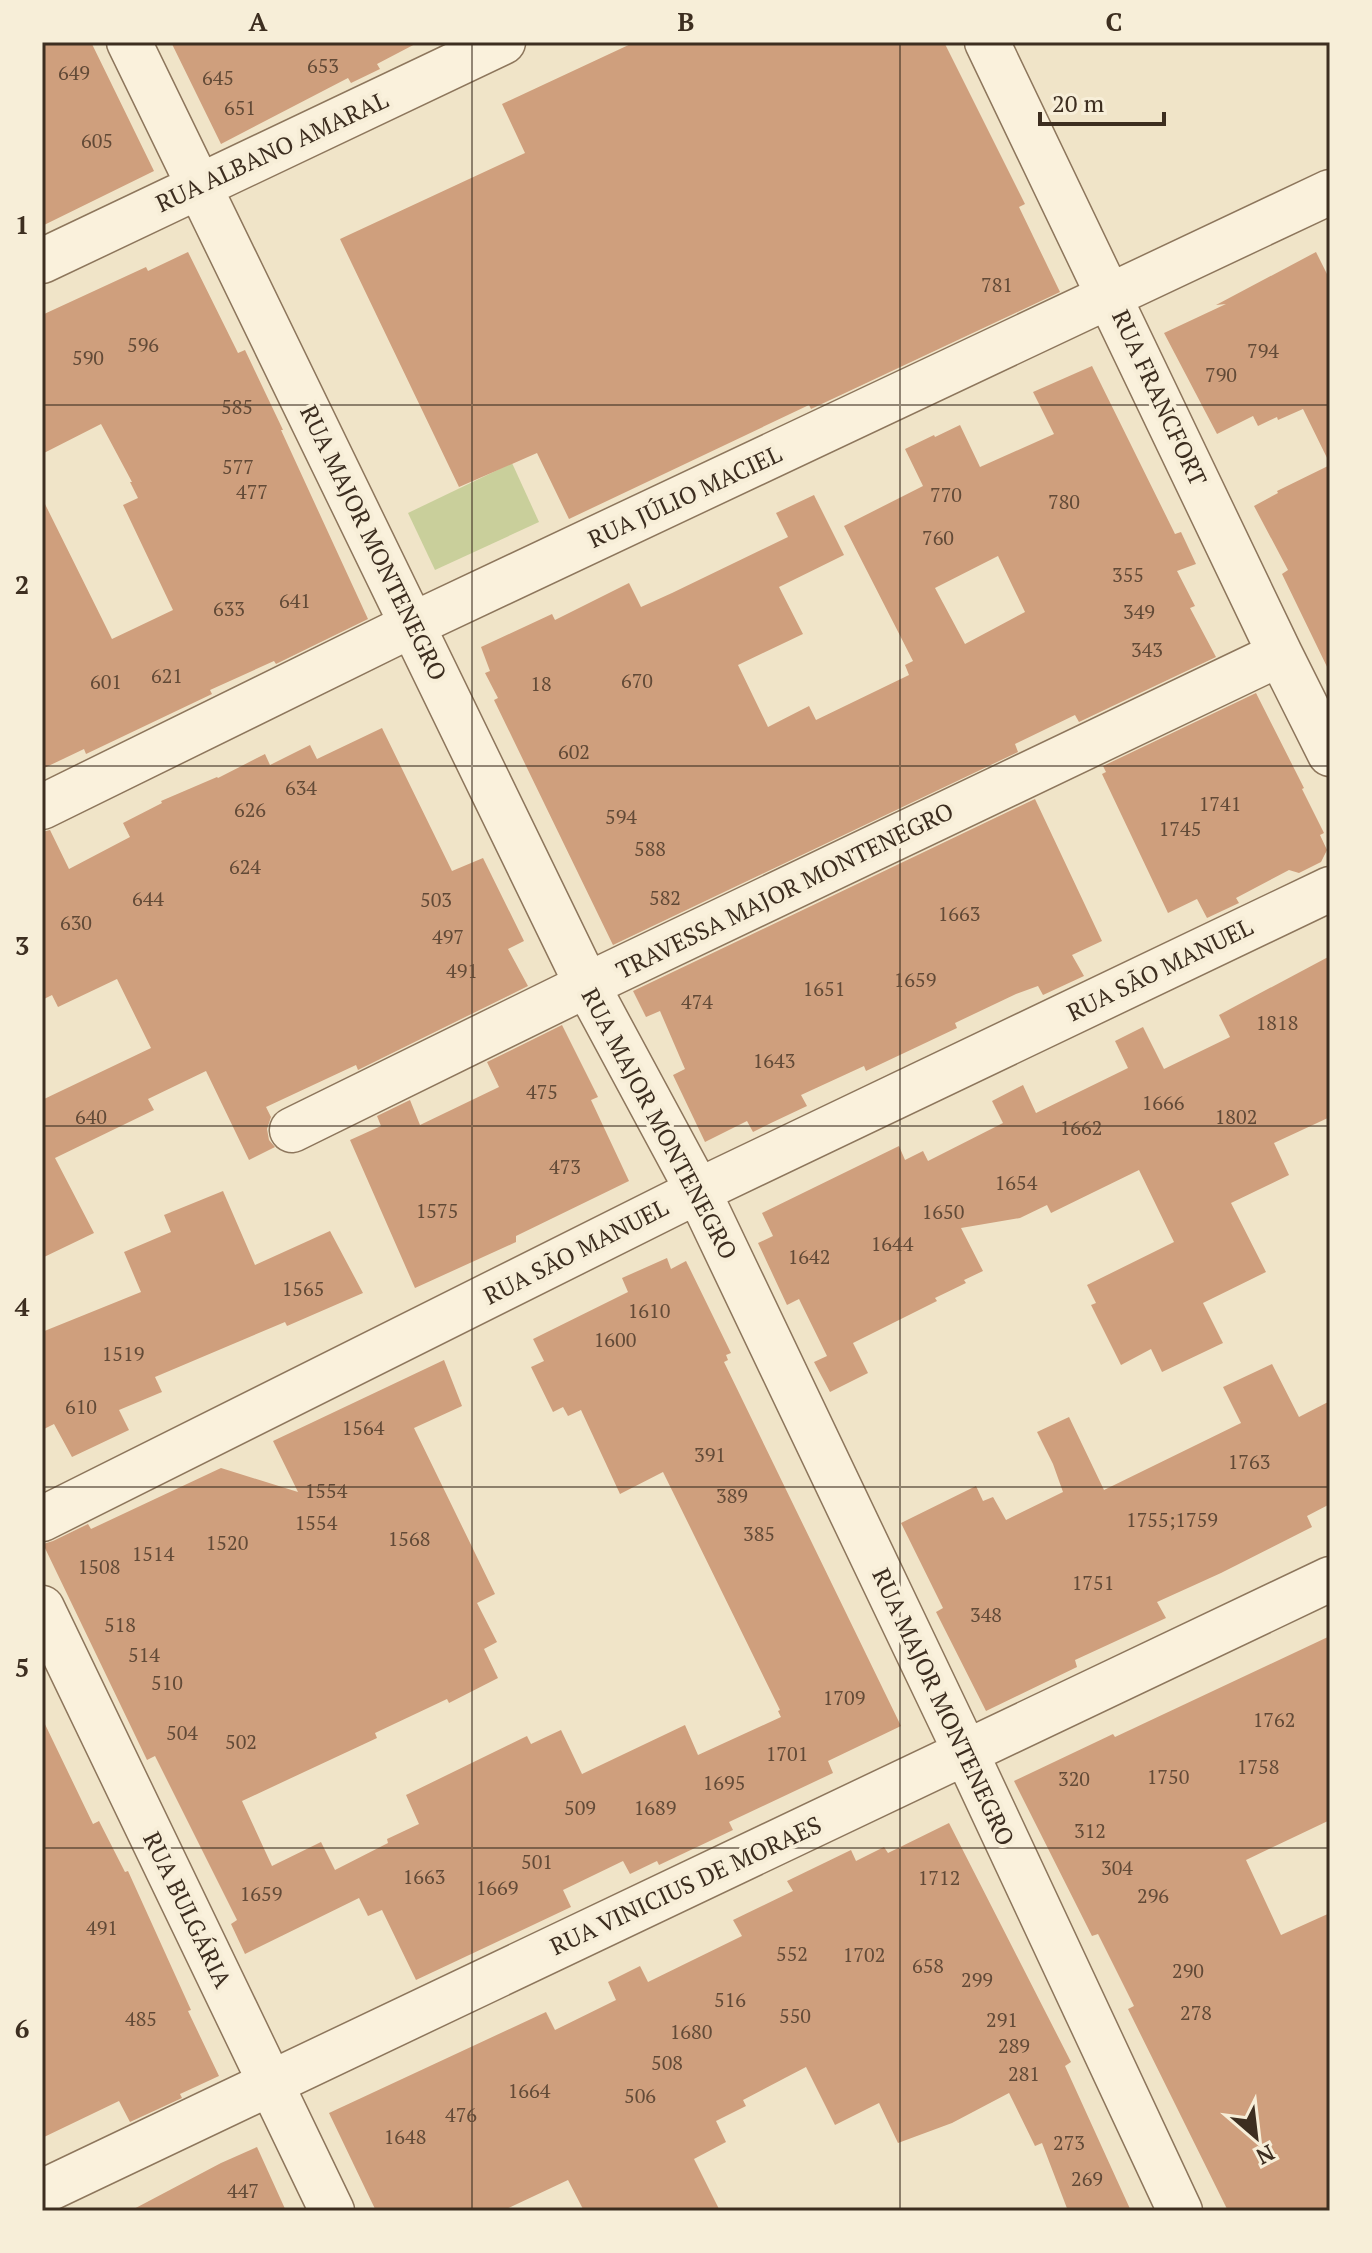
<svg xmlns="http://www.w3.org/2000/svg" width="1372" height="2253" font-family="'PT Serif',serif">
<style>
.green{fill:#c9cf9b}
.building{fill:#cf9f7d;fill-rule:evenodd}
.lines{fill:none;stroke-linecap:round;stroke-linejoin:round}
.minor-casing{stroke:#8d765c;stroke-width:47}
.minor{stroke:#faf1dc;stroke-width:44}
.grid{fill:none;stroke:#3d2e20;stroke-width:2;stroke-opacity:0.55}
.labels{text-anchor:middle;stroke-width:8;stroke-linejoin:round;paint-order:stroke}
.number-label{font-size:20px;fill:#624a37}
.street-label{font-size:24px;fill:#3d2e20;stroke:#f7eed8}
.neatline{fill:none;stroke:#3d2e20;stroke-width:3}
.grid-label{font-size:26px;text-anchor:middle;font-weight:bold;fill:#3d2e20}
</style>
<rect width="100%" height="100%" fill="#f0e4c8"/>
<path class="green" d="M512 463 539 522 435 570 408 513Z"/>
<path class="building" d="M42 42H91L154 171 42 226Z
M171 42H419L377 64 380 69 351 83 348 78 221 144Z
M635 42H944L1025 204 1019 207 1060 292 811 409 809 405 569 519 537 453 459 487 340 239 525 153 502 104Z
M188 252 238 353 245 350 283 430H281L368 619 276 664 274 661 210 690 212 694 86 754 84 749 42 769V498L112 639 173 610 123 505 138 498 130 482H132L101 424 42 454V315L146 267 148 271Z
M1316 252 1330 280V464L1303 409 1278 420 1277 417 1258 426 1253 416 1217 434 1164 333 1226 304 1216 305Z
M1092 366 1175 534 1181 532 1196 564 1177 571 1195 606 1190 608 1216 657 1079 722 1075 715 1015 744 1018 752 613 945 494 700 498 698 485 673 490 671 481 647 552 614 555 620 629 583 641 607 672 593 788 537 776 513 814 495 844 555 779 587 803 634 738 665 768 727 809 706 816 720 909 675 905 665 913 661 844 526 923 486 905 449 934 435 935 437 960 425 980 467 1054 434 1033 392ZM998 556 1025 612 965 644 935 588Z
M1330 465V673L1282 574 1288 570 1254 506 1278 493 1277 491Z
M1256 693 1304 788 1302 789 1324 833 1320 835 1327 850 1321 862 1299 873 1289 870 1236 898 1239 903 1207 918 1197 899 1168 913 1102 774 1106 772 1103 766Z
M382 728 452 871 483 858 524 941 508 949 528 986 358 1070 356 1065 266 1107 271 1117 267 1129 269 1140 275 1147 249 1160 206 1071 148 1099 154 1110 55 1158 94 1233 42 1258V1100L151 1048 117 979 58 1007 52 995 42 1000V832L50 830 69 869 130 837 123 823 162 803 161 801 217 777 218 778 265 754 270 765 310 745 317 759Z
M1035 799 1102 941 1072 955 1084 976 1043 995 1038 986 1016 994 955 1023 957 1028 866 1071 864 1066 801 1095 807 1106 771 1123 753 1132 747 1121 705 1142 673 1075 685 1069 660 1011 646 1017 633 991Z
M1330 956V1117L1274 1143 1289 1175 1231 1203 1266 1272 1203 1303 1223 1343 1162 1372 1151 1349 1121 1365 1091 1305 1096 1303 1087 1285 1174 1242 1139 1170 1051 1213 1047 1205 1020 1218 961 1228 983 1271 964 1280 966 1283 935 1298 937 1301 853 1343 868 1373 830 1392 814 1362 827 1356 799 1299 787 1305 758 1243 773 1236 762 1213 899 1146 905 1160 923 1151 928 1161 1003 1123 992 1101 1023 1085 1036 1113 1128 1068 1115 1041 1143 1027 1164 1069 1230 1037 1219 1015Z
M562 1025 598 1097 591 1100 629 1181 516 1236V1242L415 1288 350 1140 381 1126 377 1116 410 1100 420 1125 499 1087 487 1062Z
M223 1191 255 1265 330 1231 363 1293 287 1326 285 1322 155 1377 162 1392 119 1410 129 1430 72 1457 54 1424 42 1430V1332L141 1292 124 1252 171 1232 164 1215Z
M667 1258 671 1269 686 1261 731 1353 726 1355 728 1360 724 1362 901 1726 828 1761 833 1773 729 1822 733 1830 659 1865 657 1861 630 1874 623 1861 563 1890 571 1907 416 1980 382 1910 368 1916 359 1898 245 1954 231 1924 237 1920 155 1756 147 1760 43 1544 53 1541 88 1524 91 1529 221 1468 298 1492 273 1441 444 1360 462 1406 414 1428 495 1594 477 1603 497 1642 484 1649 498 1678 449 1703 447 1699 375 1733 377 1738 242 1801 272 1866 321 1842 335 1870 388 1843 387 1839 419 1824 406 1795 527 1736 531 1744 561 1730 582 1774 685 1725 698 1755 781 1717 778 1711 780 1710 663 1472 620 1494 581 1410 568 1416 563 1407 553 1412 531 1367 544 1361 533 1339 628 1292 622 1278Z
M1272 1364 1299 1417 1330 1401V1504L1307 1516 1312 1527 1221 1573 1157 1602 1166 1618 1075 1660 1077 1667 986 1711 936 1612 943 1608 901 1523 976 1486 983 1501 993 1497 1006 1520 1063 1492 1053 1464 1037 1432 1069 1417 1104 1490 1241 1423 1223 1387Z
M1330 1636V1820L1246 1860 1281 1935 1330 1913V2211H1228L1128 2009 1134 2006 1098 1934 1092 1936 1014 1781 1113 1734 1115 1737Z
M42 1718 93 1824 99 1821 125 1872 128 1871 191 2010 188 2011 219 2076 180 2094 182 2098 130 2122 119 2101 42 2138Z
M949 1823 1071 2062 1065 2066 1131 2211H1068L1042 2143 1035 2146 1009 2093 952 2123 898 2143 879 2103 835 2125 806 2067 743 2100 746 2106 716 2121 726 2142 694 2159 720 2211H584L568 2180 502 2211H376L329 2113 546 2012 555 2030 616 2000 608 1982 640 1966 648 1982 742 1936 733 1920 793 1891 787 1881 851 1850 856 1861 884 1847 888 1853Z
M257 2147 286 2211H130L221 2163Z"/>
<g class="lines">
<defs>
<path id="minor" d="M129 42 587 985 698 1191 966 1753 1180 2211
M987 42 1280 654 1330 754
M42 261 503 42
M42 807 412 625 1330 192
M292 1130 587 985 1280 654
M42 1519 698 1191 1330 889
M42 1608 332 2211
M42 2192 1330 1579"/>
</defs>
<use href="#minor" class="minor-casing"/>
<use href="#minor" class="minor"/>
</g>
<path class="grid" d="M472 42V2211M900 42V2211M42 405H1330M42 766H1330M42 1126H1330M42 1487H1330M42 1848H1330"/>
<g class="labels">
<g class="number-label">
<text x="323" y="73">653</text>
<text x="74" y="80">649</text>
<text x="218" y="85">645</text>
<text x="240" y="115">651</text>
<text x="97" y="148">605</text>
<text x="997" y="292">781</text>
<text x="143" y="352">596</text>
<text x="1263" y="358">794</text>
<text x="88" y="365">590</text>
<text x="1221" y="382">790</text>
<text x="237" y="414">585</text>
<text x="238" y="474">577</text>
<text x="252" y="499">477</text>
<text x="946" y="502">770</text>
<text x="1064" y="509">780</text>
<text x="938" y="545">760</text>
<text x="1128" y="582">355</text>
<text x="295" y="608">641</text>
<text x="229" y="616">633</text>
<text x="1139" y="619">349</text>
<text x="1147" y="657">343</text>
<text x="167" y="683">621</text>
<text x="637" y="688">670</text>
<text x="106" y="689">601</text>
<text x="541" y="691">18</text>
<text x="574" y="759">602</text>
<text x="301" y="795">634</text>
<text x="1220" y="811">1741</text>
<text x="250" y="817">626</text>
<text x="621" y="824">594</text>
<text x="1180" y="836">1745</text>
<text x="650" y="856">588</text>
<text x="245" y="874">624</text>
<text x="665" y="905">582</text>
<text x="148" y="906">644</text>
<text x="436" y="907">503</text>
<text x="959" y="921">1663</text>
<text x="76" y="930">630</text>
<text x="448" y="944">497</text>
<text x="462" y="978">491</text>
<text x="915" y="987">1659</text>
<text x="824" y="996">1651</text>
<text x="697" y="1009">474</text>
<text x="1277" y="1030">1818</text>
<text x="774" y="1068">1643</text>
<text x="542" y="1099">475</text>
<text x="1163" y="1110">1666</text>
<text x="91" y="1124">640</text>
<text x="1236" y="1124">1802</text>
<text x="1081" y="1135">1662</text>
<text x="565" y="1174">473</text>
<text x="1016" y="1190">1654</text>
<text x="437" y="1218">1575</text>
<text x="943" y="1219">1650</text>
<text x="892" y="1251">1644</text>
<text x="809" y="1264">1642</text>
<text x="303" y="1296">1565</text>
<text x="649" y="1318">1610</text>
<text x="615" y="1347">1600</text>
<text x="123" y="1361">1519</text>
<text x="81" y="1414">610</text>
<text x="363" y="1435">1564</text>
<text x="710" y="1462">391</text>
<text x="1249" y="1469">1763</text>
<text x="326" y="1498">1554</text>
<text x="732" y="1503">389</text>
<text x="1172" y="1527">1755;1759</text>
<text x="316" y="1530">1554</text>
<text x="759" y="1541">385</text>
<text x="409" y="1546">1568</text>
<text x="227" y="1550">1520</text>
<text x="153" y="1561">1514</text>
<text x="99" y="1574">1508</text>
<text x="1093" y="1590">1751</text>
<text x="986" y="1622">348</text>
<text x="120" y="1632">518</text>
<text x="144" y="1662">514</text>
<text x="167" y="1690">510</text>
<text x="844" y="1705">1709</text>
<text x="1274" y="1727">1762</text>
<text x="182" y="1740">504</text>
<text x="241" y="1749">502</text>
<text x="787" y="1761">1701</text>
<text x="1258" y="1774">1758</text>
<text x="1168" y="1784">1750</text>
<text x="1074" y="1786">320</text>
<text x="724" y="1790">1695</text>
<text x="580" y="1815">509</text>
<text x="655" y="1815">1689</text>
<text x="1090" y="1838">312</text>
<text x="537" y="1869">501</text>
<text x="1117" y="1875">304</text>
<text x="424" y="1884">1663</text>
<text x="939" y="1885">1712</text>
<text x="497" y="1895">1669</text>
<text x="261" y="1901">1659</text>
<text x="1153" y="1903">296</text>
<text x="102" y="1935">491</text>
<text x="792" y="1961">552</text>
<text x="864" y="1962">1702</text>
<text x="928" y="1973">658</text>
<text x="1188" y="1978">290</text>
<text x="977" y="1987">299</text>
<text x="730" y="2007">516</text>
<text x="1196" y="2020">278</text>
<text x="795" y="2023">550</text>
<text x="141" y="2026">485</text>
<text x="1002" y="2027">291</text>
<text x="691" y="2039">1680</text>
<text x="1014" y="2053">289</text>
<text x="667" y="2070">508</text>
<text x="1024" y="2081">281</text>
<text x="529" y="2098">1664</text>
<text x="640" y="2103">506</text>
<text x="461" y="2122">476</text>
<text x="405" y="2144">1648</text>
<text x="1069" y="2150">273</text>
<text x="1087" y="2186">269</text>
<text x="243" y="2198">447</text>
</g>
<g class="street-label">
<text transform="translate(272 152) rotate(-25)" y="8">RUA ALBANO AMARAL</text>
<text transform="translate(1159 398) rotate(65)" y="8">RUA FRANCFORT</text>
<text transform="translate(685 497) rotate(-25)" y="8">RUA JÚLIO MACIEL</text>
<text transform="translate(373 543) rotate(64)" y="8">RUA MAJOR MONTENEGRO</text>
<text transform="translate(785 891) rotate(-26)" y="8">TRAVESSA MAJOR MONTENEGRO</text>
<text transform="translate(1160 970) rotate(-26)" y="8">RUA SÃO MANUEL</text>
<text transform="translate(659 1124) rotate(62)" y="8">RUA MAJOR MONTENEGRO</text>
<text transform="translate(576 1252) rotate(-27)" y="8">RUA SÃO MANUEL</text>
<text transform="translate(943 1707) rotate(65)" y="8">RUA MAJOR MONTENEGRO</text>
<text transform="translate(686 1886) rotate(-25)" y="8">RUA VINICIUS DE MORAES</text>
<text transform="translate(187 1910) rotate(64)" y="8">RUA BULGÁRIA</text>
</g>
</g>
<rect width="1372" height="2253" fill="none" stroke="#f7eed8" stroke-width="88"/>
<g transform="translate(1256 2137) rotate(152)" stroke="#f7eed8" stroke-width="6" paint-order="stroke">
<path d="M0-6L14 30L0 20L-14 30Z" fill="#3d2e20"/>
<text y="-12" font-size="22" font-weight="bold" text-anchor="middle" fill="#3d2e20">N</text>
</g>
<path d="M1040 112v12h124v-12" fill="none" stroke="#3d2e20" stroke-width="4"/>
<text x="1052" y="112" font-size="24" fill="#3d2e20" stroke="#f7eed8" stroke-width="6" paint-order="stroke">20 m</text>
<rect x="44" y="44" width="1284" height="2165" class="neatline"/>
<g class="grid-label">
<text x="258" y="31">A</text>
<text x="686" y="31">B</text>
<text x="1114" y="31">C</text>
<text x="22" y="234">1</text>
<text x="22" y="594">2</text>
<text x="22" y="955">3</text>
<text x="22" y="1316">4</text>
<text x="22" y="1677">5</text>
<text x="22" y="2038">6</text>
</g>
</svg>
